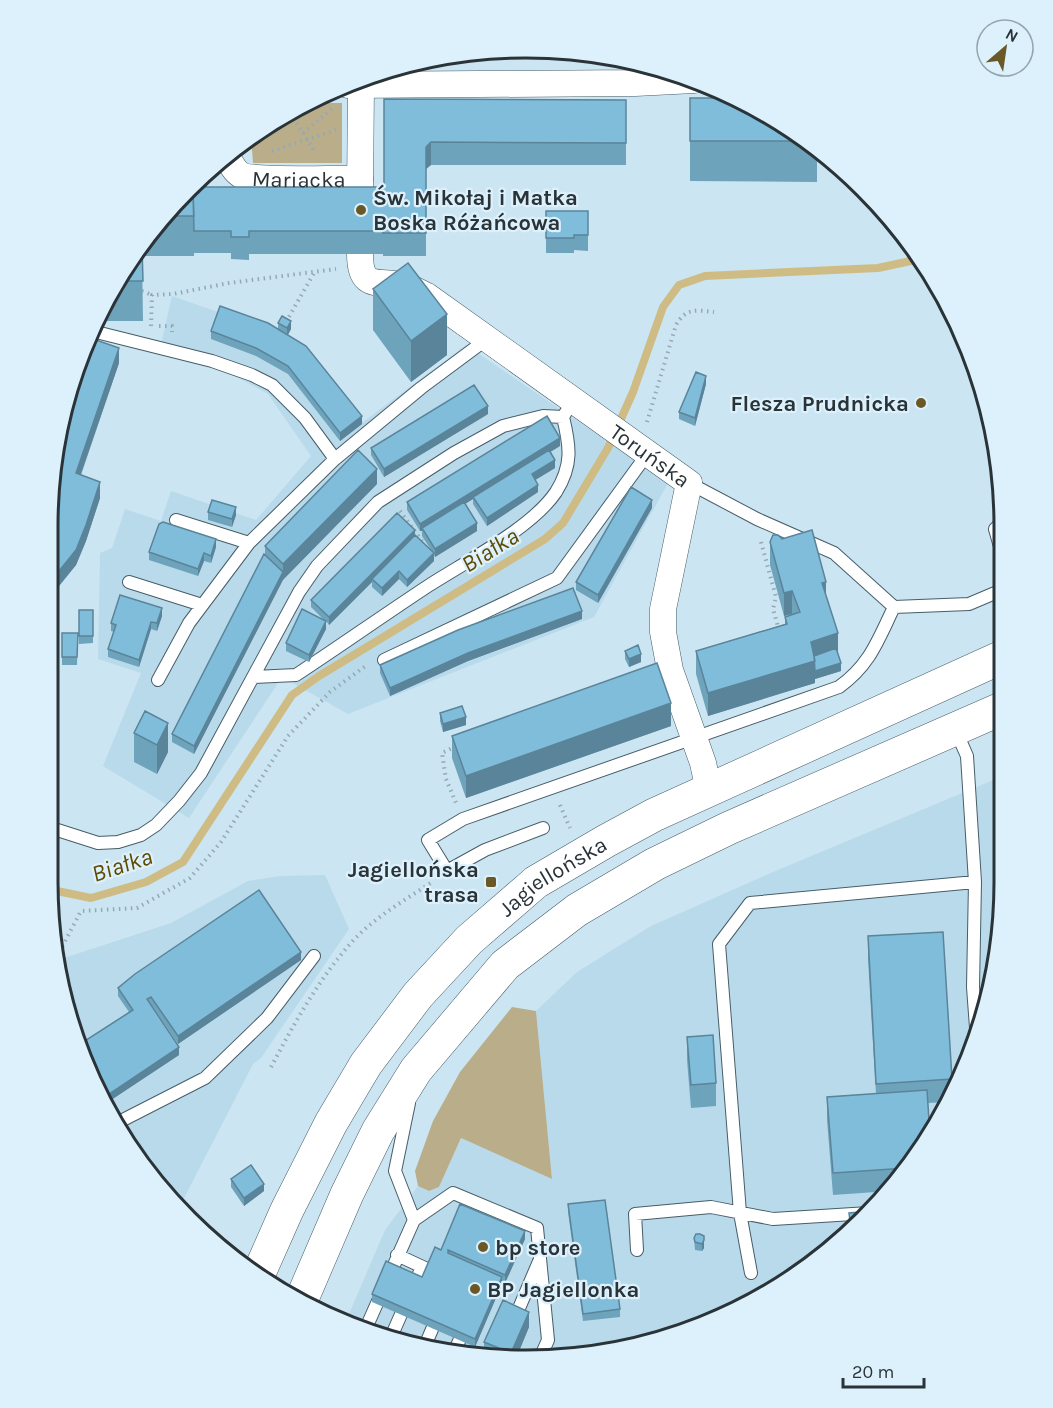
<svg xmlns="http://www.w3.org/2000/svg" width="1053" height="1408" font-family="Karla,sans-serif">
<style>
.built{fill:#b9daeb}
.green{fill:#baae8a}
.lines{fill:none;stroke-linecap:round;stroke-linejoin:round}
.stream{stroke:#cfbc84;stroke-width:8}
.service-casing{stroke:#475d68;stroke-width:14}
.minor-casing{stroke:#475d68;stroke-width:27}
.secondary-casing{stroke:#475d68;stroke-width:34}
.path{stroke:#94a9b3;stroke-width:4;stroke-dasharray:1.5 4.5;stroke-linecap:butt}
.service{stroke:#fff;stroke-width:12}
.minor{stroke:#fff;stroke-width:26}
.secondary{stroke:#fff;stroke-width:33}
.wall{fill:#6ea3bc}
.shaded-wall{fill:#5a8499}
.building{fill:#80bddb;stroke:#5a8499;stroke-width:1.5}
.poi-dot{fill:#6a5927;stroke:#ddf1fc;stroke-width:2}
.labels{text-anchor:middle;stroke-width:4.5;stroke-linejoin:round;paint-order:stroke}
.street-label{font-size:22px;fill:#293338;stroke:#ddf1fc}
.poi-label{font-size:22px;font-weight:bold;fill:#293338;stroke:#ddf1fc;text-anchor:start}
.water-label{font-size:24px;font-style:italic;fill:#5e4b02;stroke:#ddf1fc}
.rim{fill:none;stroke:#293338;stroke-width:3}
</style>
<rect width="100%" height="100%" fill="#cbe5f2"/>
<path class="built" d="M496 49 589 52 602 55H460Z
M172 296 267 329 311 354 363 422 466 345 668 483 594 617 348 714 282 677 189 818 103 766 141 673 98 659 100 553 112 548 125 509 161 521 171 491 256 520 311 456 268 394 239 378 208 365 159 353Z
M1003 776 1004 913 980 1035 941 1120 886 1197 818 1261 681 1334 558 1359 433 1351 346 1321 385 1230 418 1186 429 1191 439 1187 461 1138 552 1179 536 1011 577 972 651 926 773 872Z
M325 875 349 929 261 1058 253 1064 179 1208 112 1121 64 1006 58 960 171 923 248 881 280 876Z"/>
<path class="green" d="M306 103H342V163H253L251 137Z
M512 1007 536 1011 552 1179 461 1138 439 1187 429 1191 418 1186 415 1171 433 1121 460 1072Z"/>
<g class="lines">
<path class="stream" d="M49 887 57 891 91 898 146 882 183 862 292 695 319 676 545 539 563 523 608 448 633 392 663 307 679 285 705 276 878 268 920 259"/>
<defs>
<path id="service" d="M96 332 212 361 252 375 272 385 305 418 335 459
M176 520 249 543
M1001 523 995 529 1001 550
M129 582 202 605
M894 607 969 604 1002 590
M384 660 557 578 648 453
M254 677 296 675C340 646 384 615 428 586 465 562 532 528 556 492 573 465 570 446 563 417L566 412
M158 680 189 623 249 543 335 459 421 388 487 339
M956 731 967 756 975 882 973 987 977 1041
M48 827 98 843 118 842 141 835 156 825 179 801 201 773 299 592 317 566 378 502 454 453 503 426 543 416 563 417
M543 828 485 850 447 871 428 840 463 819 839 687C870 665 878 640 894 607L834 553 757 519 689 483
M409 1103 395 1171 414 1220
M115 1124 205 1078 267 1018 314 956
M637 1250 635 1214 711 1207 773 1219 869 1213
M397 1255 440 1275
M751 1273 740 1213 719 944 750 903 975 882
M514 1320 540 1259
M366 1328 414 1220 453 1193 537 1228 548 1340 540 1358
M391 1337 422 1267
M424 1348 439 1313
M454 1352 466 1326"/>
<g id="minor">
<path d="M348 85 635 83 694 80"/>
<path id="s1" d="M227 156C230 162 234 171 241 175 255 182 339 178 360 179"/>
<path d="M360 195 361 85"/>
<path id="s2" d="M360 254C360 292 379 279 405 286 413 288 420 293 427 296L689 483 663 609V632L670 670 703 763 709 791"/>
</g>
<g id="secondary">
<path id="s3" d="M260 1271 287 1210 331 1123 366 1064 418 995 469 940 536 882 606 841 654 815 1002 657"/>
<path d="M301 1301 347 1194 378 1131 416 1070 505 965 577 910 655 864 729 828 1003 708"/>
</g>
</defs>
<use href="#service" class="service-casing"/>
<use href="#minor" class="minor-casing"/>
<use href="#secondary" class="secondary-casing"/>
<path class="path" d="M290 113 316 153
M303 133 335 106
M272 151 336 130
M142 291 152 295
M286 322 314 273
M151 326 152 295 173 294 229 283 336 269
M159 326H172V332
M647 422 676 325C686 308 695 310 714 312
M400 511 424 544
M761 542 776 597 773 609 779 630
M456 746 442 753 446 779 456 803
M560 805 570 828
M57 949 62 947 81 911 137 908 190 878 221 842 288 736 330 692 367 665
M271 1067C294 1024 318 980 351 943 373 918 404 901 432 882"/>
<use href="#service" class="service"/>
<use href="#minor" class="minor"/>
<use href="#secondary" class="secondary"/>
</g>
<path class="wall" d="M496 49 589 52 596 54H482V52L470 53Z
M690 98 766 112 817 149V182L690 181Z
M384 99 626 100V165H431L426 169V256H383V254H249V260L231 259V253H194V256H142L143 321H101L129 260 197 187H384Z
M546 211H588V251L574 250V253H546Z
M373 289 447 355 411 382 373 330Z
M278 323 291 329 288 335 362 424 340 441 288 374 256 356 211 339V331L278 329Z
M119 363 81 475 100 498 86 541 76 565 59 586 53 482H51L64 403Z
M706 384 695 426 679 419V412Z
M488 414 384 477 371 455V448Z
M560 446 550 452 555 468 535 480 538 492 487 526 473 504V499L465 504 477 531 435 557 434 555V561L407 587 399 579 382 596 372 587V582L329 625 326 621V629L309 662 286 651V643L324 620 311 607V600L415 536 431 550 422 536V531H420L407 510V502Z
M377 484 283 579 194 754 172 742V734L265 554V546Z
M652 508 598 603 576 590V582Z
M208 512 236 515 232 527 208 520Z
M770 542 826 595 841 671 815 679V683L708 716 696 674V651L785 624V617L792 615V614L784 616 770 565Z
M216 547 211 563 204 561 198 576 149 560V552Z
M79 610H93V643L79 644Z
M162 616 157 631 151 629 139 667 108 657V649L114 632 111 631V623Z
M582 619 468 661 390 696 380 673V665Z
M62 633H78L77 665H62Z
M625 651 641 662 629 667 625 659Z
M440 713 466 725 443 732 440 721Z
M168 723V752L157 774 134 762V733Z
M671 726 466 798 452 758V736Z
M1003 803V843H996L995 804Z
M868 936 952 1079V1097L949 1102 928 1103 930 1136 890 1191 833 1195 827 1120V1097L876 1094 868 959Z
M301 960 178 1044 151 1004 179 1055 105 1104 80 1044 129 1012 118 996V988Z
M687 1037 716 1083V1106L691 1108 687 1060Z
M231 1179 264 1191 244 1206 231 1187Z
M568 1204 620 1309V1317L583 1321 568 1212Z
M696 1234 704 1248 702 1251 695 1250 694 1238Z
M525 1239 505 1283 502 1282V1284L475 1347 372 1302V1294L422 1277 441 1250Z
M529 1327 517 1356 484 1354V1342Z"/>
<path class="shaded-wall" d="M431 142V165L426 169V256V147Z
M447 314V355L411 382V341Z
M291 321V329L287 336V328Z
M119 348V363L76 488V473Z
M706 376V384L695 426V418Z
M488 406V414L384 477V469Z
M362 416V424L340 441V433Z
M560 438V446L474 498 473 497V499L423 530 422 528V531H420V524Z
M555 460V468L532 482V474Z
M377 469V484L283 580V564Z
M100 482V498L86 541 76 565 59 586 49 593V577Z
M538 485V492L487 526V518Z
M652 500V508L598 603V595Z
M236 507V515L232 527V519Z
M477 523V531L435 557V549Z
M415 530V538L372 579V582L329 625V617Z
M216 539V547L211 563V556Z
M204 553V561L198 576V569Z
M434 553V561L407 587V580Z
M399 571V579L382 596V588Z
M283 572V580L194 754V746Z
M826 582V605L822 583Z
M792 591V614L784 616V593Z
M162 608V616L157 631V623Z
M582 611V619L468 661 390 696V688L468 653Z
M326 621V629L309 662V655Z
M151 622V629L139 667V660Z
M838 633V655L841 663V671L815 679V683L708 716V693L811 642Z
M641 654V662L629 667V659Z
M671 703V726L466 798V776Z
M466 717V725L443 732V724Z
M168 723V752L157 774V745Z
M301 952V960L178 1044V1036Z
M179 1047V1055L105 1104 103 1098Z
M264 1184V1191L244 1206V1198Z
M525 1231V1239L505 1283V1275Z
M704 1240V1248L702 1251V1244Z
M502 1277V1284L475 1347V1339Z
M529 1312V1327L517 1356H511V1353Z"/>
<path class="building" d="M690 98H734L766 112 806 141H690Z
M384 99 626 100V143L431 142 426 147V233H383V231H249V237H231V231H194L193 192 197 187H384Z
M193 192 194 216H171Z
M546 211H588V235H574V238H546Z
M142 247 143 281H120L129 260Z
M408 263 447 314 411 341 373 289Z
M220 306 268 323 306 346 362 416 340 433 288 366 256 348 211 331Z
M282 316 291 321 287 328 278 323Z
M93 339 119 348 76 473 100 482 86 525 76 550 59 571 49 577V496L57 468 54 467 64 403Z
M696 372 706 376 695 418 679 412Z
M474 385 488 406 384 469 371 448Z
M547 416 560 438 420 524 407 502Z
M358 450 377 469 283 564 265 546Z
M549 450 555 460 532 474 538 485 487 518 473 497Z
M631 487 652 500 598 595 576 582Z
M212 500 236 507 232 519 208 512Z
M464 502 477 523 435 549 422 528Z
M397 513 415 530 329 617 311 600Z
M163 522 216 539 211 556 204 553 198 569 149 552 159 524Z
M812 530 826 582 822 583 838 633 811 642 815 661 708 693 696 651 787 624 785 617 800 612 792 591 784 593 770 542 773 535H778L782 539Z
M415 535 434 553 407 580 399 571 382 588 372 579Z
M264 554 283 572 194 746 172 734Z
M573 588 582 611 468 653 390 688 380 665 458 630Z
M120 595 162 608 157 623 151 622 139 660 108 649 116 625 111 623Z
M302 609 326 621 309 655 286 643Z
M49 610 50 627H49Z
M79 610H93V636H79Z
M62 633H78L77 657H62Z
M638 645 641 654 629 659 625 651Z
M836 648 841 663 815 671 814 656Z
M657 663 671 703 466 776 452 736Z
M462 706 466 717 443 724 440 713Z
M145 711 168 723 157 745 134 733Z
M1003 803V835L996 836 995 804Z
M259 890 301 952 178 1036 151 997 147 999 179 1047 103 1098 80 1044 133 1010 118 988 135 974Z
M943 932 952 1079 876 1084 868 936Z
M713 1035 716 1083 691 1085 687 1037Z
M927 1090 930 1136 907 1168 833 1173 827 1097Z
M251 1165 264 1184 244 1198 231 1179Z
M605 1200 620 1309 583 1314 568 1204Z
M460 1204 525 1231 505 1275 448 1250V1253L502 1277 475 1339 372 1294 386 1261 422 1277 435 1247 441 1250Z
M871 1211 851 1230 849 1213Z
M696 1234H700L704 1236V1240L702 1244 695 1242 694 1238Z
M503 1300 529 1312 511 1353 484 1342Z"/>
<g class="poi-dot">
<circle cx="361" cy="210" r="6"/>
<circle cx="921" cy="403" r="6"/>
<rect x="485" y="876" width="12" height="12" rx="3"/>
<circle cx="483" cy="1247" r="6"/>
<circle cx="475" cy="1289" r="6"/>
</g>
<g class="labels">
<g class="street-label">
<text dy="8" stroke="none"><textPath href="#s1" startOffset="82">Mariacka</textPath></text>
<text dy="8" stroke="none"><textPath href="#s2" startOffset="364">Toruńska</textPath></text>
<text dy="8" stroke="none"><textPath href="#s3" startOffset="500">Jagiellońska</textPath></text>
</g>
<g class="poi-label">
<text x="373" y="205">Św. Mikołaj i Matka<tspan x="373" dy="25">Boska Różańcowa</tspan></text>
<text x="909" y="411" text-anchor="end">Flesza Prudnicka</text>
<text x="479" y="877" text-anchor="end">Jagiellońska<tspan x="479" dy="25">trasa</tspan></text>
<text x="495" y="1255">bp store</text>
<text x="487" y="1297">BP Jagiellonka</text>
</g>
<g class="water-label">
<text transform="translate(490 550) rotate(-32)" y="8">Białka</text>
<text transform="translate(122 865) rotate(-18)" y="8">Białka</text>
</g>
</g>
<path d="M0 0H1053V1408H0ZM526 58H526A468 468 0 0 1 994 526V882A468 468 0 0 1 526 1350H526A468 468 0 0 1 58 882V526A468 468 0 0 1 526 58Z" fill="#ddf1fc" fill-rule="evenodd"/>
<path class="rim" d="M526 58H526A468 468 0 0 1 994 526V882A468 468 0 0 1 526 1350H526A468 468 0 0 1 58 882V526A468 468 0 0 1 526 58Z"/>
<g transform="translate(1005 48) rotate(29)"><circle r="28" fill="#ddf1fc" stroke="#95a5ae" stroke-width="1.5"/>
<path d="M0-4.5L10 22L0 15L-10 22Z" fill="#6a5927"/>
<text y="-9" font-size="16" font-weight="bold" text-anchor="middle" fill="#293338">N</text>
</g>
<path d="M843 1378v9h81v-9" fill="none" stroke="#293338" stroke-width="3"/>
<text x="852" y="1378" font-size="18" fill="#293338" stroke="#ddf1fc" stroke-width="4.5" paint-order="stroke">20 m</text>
</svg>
